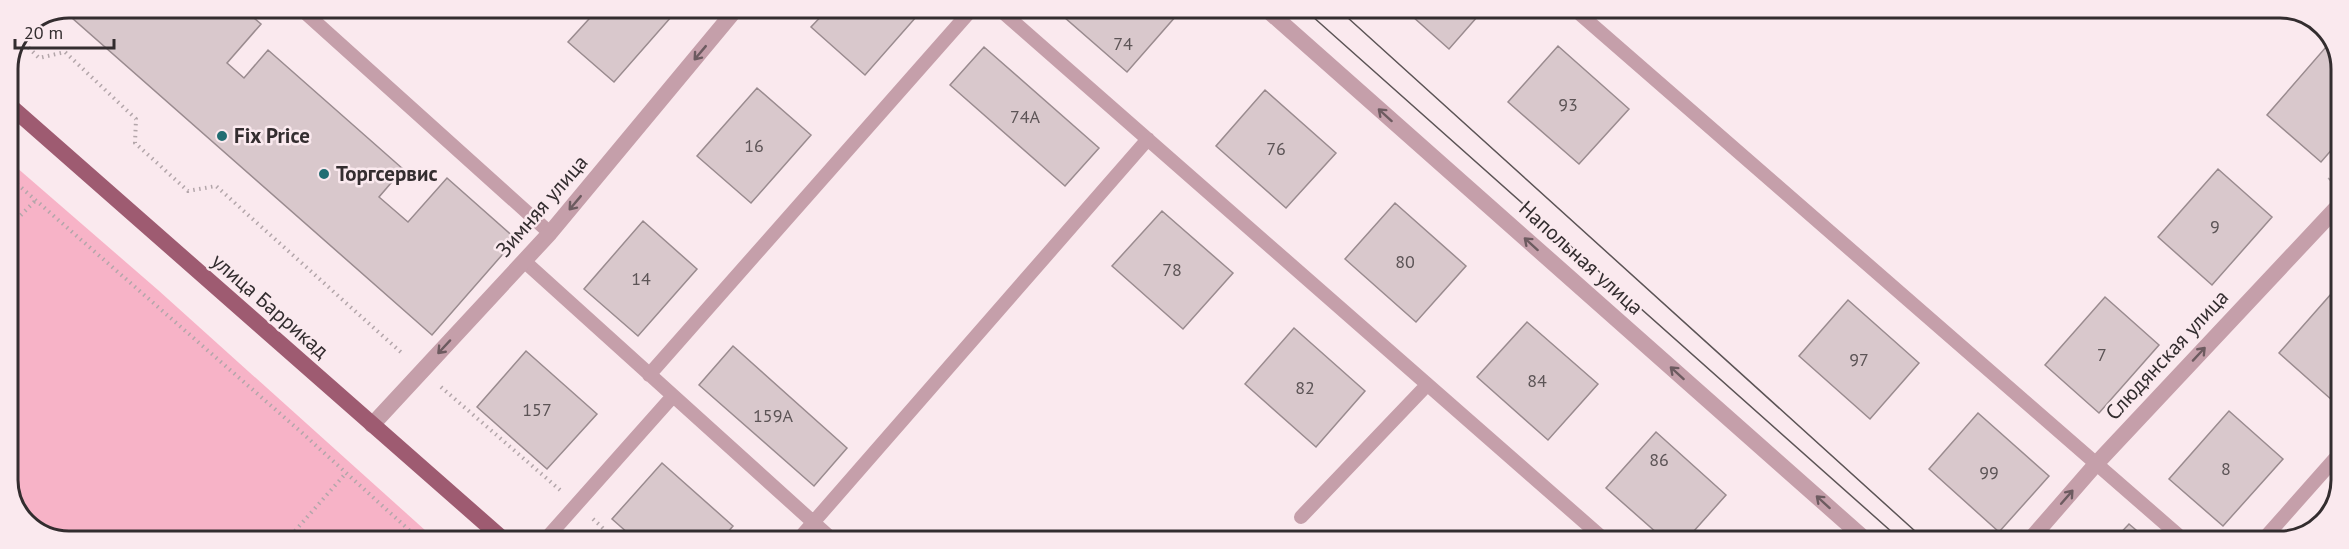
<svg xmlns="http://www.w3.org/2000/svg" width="2349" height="549" font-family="'PT Sans',sans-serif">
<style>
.green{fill:#f7b3c7}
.building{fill:#d9c8cc;stroke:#9a8b8f;stroke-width:1.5}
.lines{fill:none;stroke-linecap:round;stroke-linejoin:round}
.path{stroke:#b3a6aa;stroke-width:4;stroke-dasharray:1.5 4.5;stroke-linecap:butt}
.service{stroke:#c59faa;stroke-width:14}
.minor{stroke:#c59faa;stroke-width:16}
.tertiary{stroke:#c59faa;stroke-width:16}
.primary{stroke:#9e5b71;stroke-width:16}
.tram{stroke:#5c5456;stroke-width:1.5}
.oneway{stroke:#6d5b60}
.poi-dot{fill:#216d72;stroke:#fae9ee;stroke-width:2}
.labels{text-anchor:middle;stroke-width:5;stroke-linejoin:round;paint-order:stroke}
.number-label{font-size:18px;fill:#5c5456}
.poi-label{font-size:21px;font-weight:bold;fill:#332d2f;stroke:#fae9ee;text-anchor:start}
.street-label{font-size:21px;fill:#332d2f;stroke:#fae9ee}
.rim{fill:none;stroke:#332d2f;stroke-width:3}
</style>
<rect width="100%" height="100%" fill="#fae9ee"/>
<path class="green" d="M8 160 158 290 436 540H57L23 521 8 487Z"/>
<path class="building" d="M69 8H242L261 24 227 63 244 78 268 50 403 169 379 197 408 222 447 178 516 239 432 335 63 10Z
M599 8H679L614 82 568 42Z
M829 8H924L865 75 811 27Z
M1057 8H1167L1176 16 1127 72 1056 10Z
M1403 8H1485L1449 49Z
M1558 46 1629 109 1579 164 1508 102Z
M984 47 1099 148 1065 186 950 85Z
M2326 47 2341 62V139L2321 162 2267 115Z
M757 88 811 135 751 203 697 156Z
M1265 90 1336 153 1286 208 1216 146Z
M2218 169 2272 217 2212 285 2158 237Z
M1395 203 1466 266 1416 322 1345 259Z
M1162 211 1233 273 1183 329 1112 266Z
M643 221 697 269 638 336 584 289Z
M2339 285 2340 392 2333 401 2279 353Z
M2105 297 2159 345 2099 413 2045 365Z
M1848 300 1919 363 1870 419 1799 356Z
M1527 322 1598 384 1548 440 1477 377Z
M1294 328 1365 391 1316 447 1245 384Z
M733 346 847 448 814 486 699 385Z
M526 351 597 414 547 469 477 407Z
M2229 411 2283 459 2223 526 2169 479Z
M1978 413 2049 476 1999 532 1929 469Z
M1656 432 1726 495 1685 541H1666L1606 488Z
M662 463 733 526 720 541H637L612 519Z
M2129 524 2149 541H2113Z"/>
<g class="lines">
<path class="path" d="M20 39 39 58 65 52 136 119 135 143 188 191 216 186 404 355
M8 176 300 431 420 540
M2329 180 2341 168
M8 228 36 200
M441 387 560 490
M593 519 617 541
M287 540 346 473"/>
<path class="service" d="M300 8 550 233
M998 8 1606 541
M1573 8 2185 541
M524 261 834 541
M649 375 973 8
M1301 517 1427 385
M544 541 673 396
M797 541 1148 139
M2262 541 2340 453"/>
<path class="minor" d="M372 425 550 233 737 8
M2029 541 2096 464 2341 203"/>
<path class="tertiary" d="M1265 8 1867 541"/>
<path class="primary" d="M8 104 504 540"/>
<path class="tram" d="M1303 8 1902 541
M1337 8 1926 541"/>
</g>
<defs><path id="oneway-shaft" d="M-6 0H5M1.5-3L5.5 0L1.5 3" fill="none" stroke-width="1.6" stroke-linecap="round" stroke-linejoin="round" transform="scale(1.5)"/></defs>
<g class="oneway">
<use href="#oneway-shaft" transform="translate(700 53) rotate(130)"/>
<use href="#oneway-shaft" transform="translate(1385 115) rotate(-138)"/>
<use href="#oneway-shaft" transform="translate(575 203) rotate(130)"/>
<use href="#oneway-shaft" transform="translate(1531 244) rotate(-138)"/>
<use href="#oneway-shaft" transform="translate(444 347) rotate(133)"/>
<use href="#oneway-shaft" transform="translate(2199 354) rotate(-47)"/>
<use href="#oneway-shaft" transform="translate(1677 373) rotate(-138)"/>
<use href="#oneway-shaft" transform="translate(2067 497) rotate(-49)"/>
<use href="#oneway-shaft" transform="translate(1823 502) rotate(-138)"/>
</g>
<g class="poi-dot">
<circle cx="222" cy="136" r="6"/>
<circle cx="324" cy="174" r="6"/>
</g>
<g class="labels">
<g class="number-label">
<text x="1123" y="50">74</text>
<text x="1568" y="111">93</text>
<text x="1025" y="123">74А</text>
<text x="754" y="152">16</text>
<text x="1276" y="155">76</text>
<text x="2215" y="233">9</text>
<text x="1405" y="268">80</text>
<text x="1172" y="276">78</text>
<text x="641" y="285">14</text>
<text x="2102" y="361">7</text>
<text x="1859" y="366">97</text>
<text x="1537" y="387">84</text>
<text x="1305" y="394">82</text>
<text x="537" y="416">157</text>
<text x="773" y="422">159А</text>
<text x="1659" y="466">86</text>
<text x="2226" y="475">8</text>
<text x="1989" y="479">99</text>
</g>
<g class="poi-label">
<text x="234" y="143">Fix Price</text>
<text x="336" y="181">Торгсервис</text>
</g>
<g class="street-label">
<text transform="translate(542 206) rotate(-49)" y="7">Зимняя улица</text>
<text transform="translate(1581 258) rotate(42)" y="7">Напольная улица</text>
<text transform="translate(270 306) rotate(41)" y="7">улица Баррикад</text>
<text transform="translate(2167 355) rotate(-47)" y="7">Слюдянская улица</text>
</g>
</g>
<path d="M0 0H2349V549H0ZM69 18H2280A51 51 0 0 1 2331 69V480A51 51 0 0 1 2280 531H69A51 51 0 0 1 18 480V69A51 51 0 0 1 69 18Z" fill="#fae9ee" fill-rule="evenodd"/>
<path class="rim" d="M69 18H2280A51 51 0 0 1 2331 69V480A51 51 0 0 1 2280 531H69A51 51 0 0 1 18 480V69A51 51 0 0 1 69 18Z"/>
<path d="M15 39v9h99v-9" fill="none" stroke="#332d2f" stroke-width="3"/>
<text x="24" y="39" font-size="18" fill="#332d2f" stroke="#fae9ee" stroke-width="4.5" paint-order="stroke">20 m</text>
</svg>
